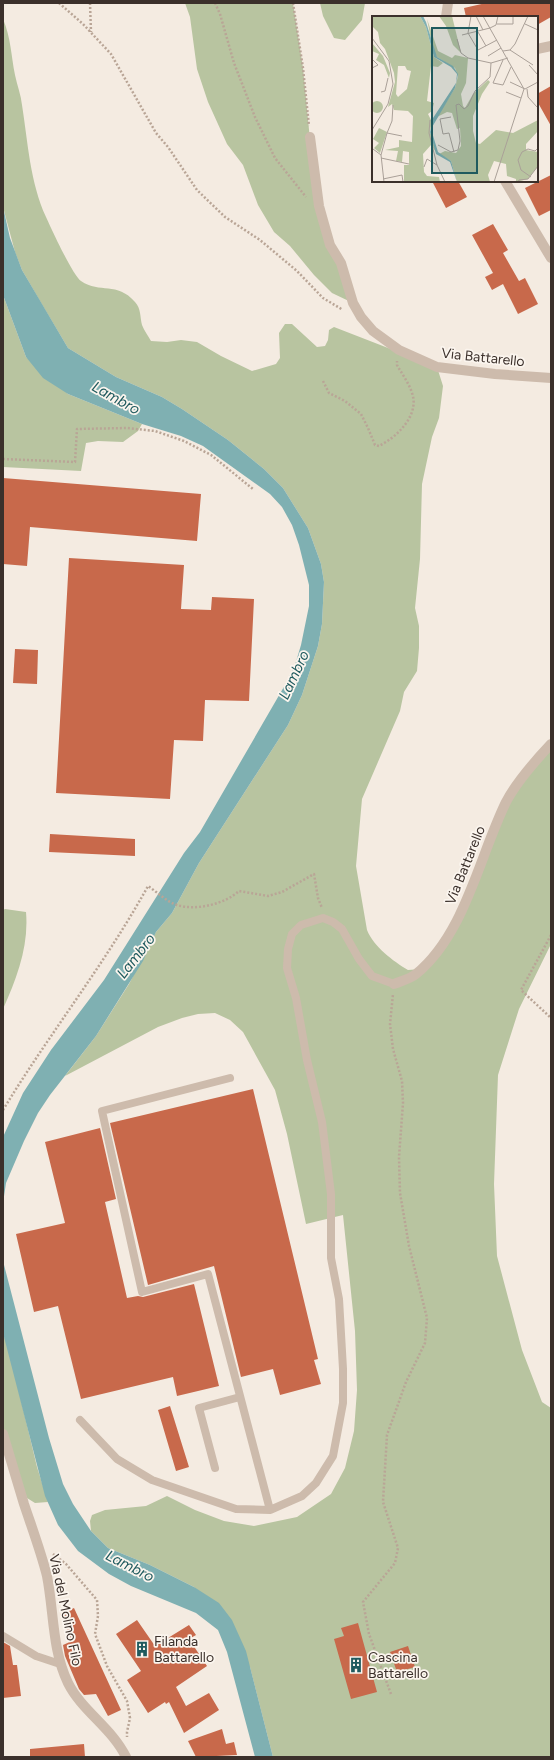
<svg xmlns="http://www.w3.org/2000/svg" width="554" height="1760" font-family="Figtree,sans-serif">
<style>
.green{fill:#b8c4a0}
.water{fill:#7fb0b2}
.building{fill:#c8694b}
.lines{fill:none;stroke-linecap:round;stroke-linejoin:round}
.path{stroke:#b9a596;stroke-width:2.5;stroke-dasharray:2 2;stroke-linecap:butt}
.lane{stroke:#cdbbac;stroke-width:8}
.street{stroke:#cdbbac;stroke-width:10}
.labels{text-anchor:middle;stroke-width:3.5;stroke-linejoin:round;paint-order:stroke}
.street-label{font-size:14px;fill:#3b302b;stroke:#fbf5ee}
.poi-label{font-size:14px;fill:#3b302b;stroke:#fbf5ee;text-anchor:start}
.water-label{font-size:15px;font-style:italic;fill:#1f5a5e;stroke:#fbf5ee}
.inset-road{fill:none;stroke:#aaa098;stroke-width:1}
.view{fill:#1f5a5e;fill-opacity:0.15;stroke:#1f5a5e;stroke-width:2}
.inset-edge{fill:none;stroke:#3b302b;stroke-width:2}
</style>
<rect width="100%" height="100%" fill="#f4ebe1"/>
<path class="green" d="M185 3H293L303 68 310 140 319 206 353 303 332 293 314 275 290 246 274 232 258 205 243 165 227 144 208 102 197 69 190 17Z
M320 3H365L362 20 345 40 334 38 323 16Z
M3 19C11 38 11 55 15 75 17 85 21 95 22 105 28 143 30 182 46 217 51 228 73 276 81 281 100 294 117 281 135 302 141 308 140 317 142 325 144 330 148 336 151 341L167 342 181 340 197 342 221 356 252 371 276 364 280 358 279 333 285 324H292L317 347 325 346 328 340 329 330 334 327 437 367 443 386 439 418 432 437 422 484 420 559 415 608 419 626V648L417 671 404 692 400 711 362 799 356 866 367 930C374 947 393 961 408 970L421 969 441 948 507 801 551 744V944L519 1009 498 1075 494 1184 497 1256 522 1350 542 1402 551 1408V1757H273L250 1667 194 1587 150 1565 108 1548 91 1531 90 1521 92 1515 105 1510 146 1506 167 1496 195 1510 224 1521 254 1526 297 1517 331 1494 345 1468 354 1431 357 1390 355 1331 343 1215 306 1224 287 1134 275 1090 243 1032 230 1020 215 1013 198 1014 182 1018 158 1027 65 1076 96 1036 129 984 156 932 172 913 199 863 288 725 302 695 318 646 322 624 324 582 321 564 308 528 283 488 264 469 228 440 182 409 162 397 116 377 68 348 40 301 22 270 15 252 3 207Z
M3 295 26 357 68 394 142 424 138 431 123 442 98 441 86 443 81 471 3 467Z
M5 909 26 912C29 946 17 978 3 1009V910Z
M3 1333 8 1346 37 1467 48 1502 35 1503 27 1498 3 1434Z"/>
<path class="water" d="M3 207 10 238 22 270 68 348 116 377 162 397 182 409 228 440 264 469 283 488 308 528 321 564 324 582 322 624 318 646 302 695 288 725 199 863 172 913 156 932 143 961 96 1036 50 1095 38 1113 24 1141 6 1183 3 1203V1137L23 1093 51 1050 104 980 184 853 200 832 285 685 295 665 301 645 309 606V585L299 545 292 525 282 507 270 494 203 446 181 436 142 424 68 394 43 378 26 357 3 295Z
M3 1261 49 1438 63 1484 73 1504 91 1531 108 1548 150 1565 194 1587 219 1603 232 1620 246 1651 273 1757H255L227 1652 218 1630 196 1613 131 1586 109 1574 78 1551 58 1525 45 1496 3 1333Z"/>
<path class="building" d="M486 3H551V17L537 25V17H466L464 8Z
M551 86V126L537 101V94Z
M551 175V210L539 216 525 188Z
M432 181H458L467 197 446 208Z
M493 224 508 250 503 253 519 281 525 278 538 304 518 314 503 284 492 290 485 277 493 273 472 235Z
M3 478 201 494 197 541 30 527 27 566 3 564Z
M69 558 184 565 181 609 211 610 212 597 254 599 249 701 205 700 203 741 174 740 170 799 56 793Z
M15 649 38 650 37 684 13 683Z
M50 834 135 839V856L49 852Z
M253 1089 318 1359 314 1360 321 1384 280 1395 273 1369 241 1377 214 1266 148 1285 110 1123Z
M100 1128 116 1199 105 1202 127 1298 138 1296 143 1297 194 1284 219 1386 177 1396 173 1377 81 1399 58 1306 34 1312 16 1234 65 1223 45 1142Z
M170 1406 189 1467 176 1471 158 1410Z
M74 1608 121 1710 108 1716 96 1694 84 1695 79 1689 65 1656 63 1645 72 1641 60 1614Z
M137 1620 155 1646 189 1625 196 1635 189 1639 207 1666 176 1687 186 1706 209 1693 219 1710 184 1733 169 1702 166 1704 165 1702 148 1713 127 1680 141 1671 116 1634Z
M358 1623 377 1692 351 1699 334 1639 344 1636 341 1628Z
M3 1642 10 1646 13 1665H17L21 1696 3 1698Z
M408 1646 415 1667 397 1672 390 1652Z
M222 1729 226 1744 234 1742 237 1755 196 1757 188 1741Z
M84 1744 85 1757H30V1749Z"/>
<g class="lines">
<path class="path" d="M59 3 83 24 111 54 156 133 168 147 197 190 225 217 260 240 297 271 323 298 343 310
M90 3 91 32
M215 3 220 14 234 63 255 117 275 158 306 197
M293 3 303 68 309 126
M323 381 329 393 345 401 361 414 368 428 375 445 379 446C397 437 420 415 412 393 409 383 402 374 397 365V361
M3 459 75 462 77 429 127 428 155 431 184 441 211 455 253 489
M551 935 521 990 551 1018
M3 1110C49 1034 105 964 148 886 157 892 167 902 177 905 196 911 225 904 239 891L268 896 282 892 314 874 318 898 322 908
M53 1554 66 1564 97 1600 98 1616 95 1634 107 1666 127 1701 130 1718 127 1732V1737
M391 1694 369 1634 363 1602 395 1563 398 1548 383 1502 387 1435 406 1382 425 1343 427 1318 409 1246 400 1193 399 1157 403 1103 402 1081 393 1049 390 1024 393 994"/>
<path class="lane" d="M230 1078 102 1111 142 1292 208 1274 270 1510
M80 1420 117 1459 152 1480 236 1509 270 1510 302 1496 316 1483 333 1456 343 1403V1369L339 1299 331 1258V1194L322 1122 307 1060 296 998 287 968 288 949 292 934 301 925 323 918 333 922 342 929 359 959 372 976 394 984
M215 1468 199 1408 240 1397
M3 1636 36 1656 60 1664"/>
<path class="street" d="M446 17 448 3
M537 49 551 46
M310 137 319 206 330 245 341 263 353 303 361 317 373 331 399 350 437 367 495 374 551 378
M505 181 551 258
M394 984C401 981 410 979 416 974 465 934 479 857 506 802 517 781 535 761 551 744
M3 1434C10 1457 17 1480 24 1504 32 1528 41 1552 47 1576 54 1612 52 1650 68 1683 82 1711 112 1728 126 1757"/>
</g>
<defs>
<symbol id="building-bare" viewBox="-9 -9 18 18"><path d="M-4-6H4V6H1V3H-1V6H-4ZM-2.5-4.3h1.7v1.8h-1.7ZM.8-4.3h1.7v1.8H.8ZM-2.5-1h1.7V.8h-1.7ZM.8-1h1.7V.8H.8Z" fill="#1f5a5e" stroke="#fbf5ee" stroke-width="2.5" paint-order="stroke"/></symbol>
</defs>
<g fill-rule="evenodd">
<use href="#building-bare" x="131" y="1638" width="22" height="22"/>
<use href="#building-bare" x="345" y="1654" width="22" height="22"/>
</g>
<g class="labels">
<g class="street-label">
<text transform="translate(483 357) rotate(6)" y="5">Via Battarello</text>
<text transform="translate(465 865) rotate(-68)" y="5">Via Battarello</text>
<text transform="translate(66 1610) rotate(78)" y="5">Via del Molino Filo</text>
</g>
<g class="poi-label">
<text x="154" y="1646">Filanda<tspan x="154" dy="16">Battarello</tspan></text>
<text x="368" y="1662">Cascina<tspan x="368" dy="16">Battarello</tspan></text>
</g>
<g class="water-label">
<text transform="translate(116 398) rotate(29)" y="5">Lambro</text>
<text transform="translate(294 675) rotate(-65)" y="5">Lambro</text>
<text transform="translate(136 956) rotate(-52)" y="5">Lambro</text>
<text transform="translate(130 1566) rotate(27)" y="5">Lambro</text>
</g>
</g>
<g transform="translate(372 16)">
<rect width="166" height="166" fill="#f4ebe1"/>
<path d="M0 0H48L54 11 62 41 71 47 66 51 59 50 55 85 62 87 60 95 56 98 60 106 58 115 64 136 59 129 51 138 52 156 55 160 67 161 68 166H32V149H37V136L31 135 30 146 24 145 26 135 13 134 27 131V124L40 126 41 100 36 95 22 94 20 88 16 91 23 66 22 57 13 33 8 27 6 16 0 10ZM26 50H33L35 54 39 55 35 73 26 81 24 78ZM67 0H80L89 37 81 29 74 10ZM55 3 66 35 80 42 83 39 96 42 94 67 89 78 91 90 93 92 101 78 116 64 118 66 110 78 101 100V115L104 127 108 128 124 114 141 117 166 104V115L154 128V134L166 136V150L156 163 144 166V163L135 160 134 148 122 145 116 159 118 166H85L79 145 67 138 73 135 84 137 89 130 88 112 85 113 80 97 75 96 65 101 83 72 86 60 83 52 65 41 61 34ZM0 27 11 40 18 57 17 62 12 49 4 44 7 38 0 35ZM-1 91a6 6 0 1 1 12 0a6 6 0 1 1-12 0ZM7 112 15 116 8 137 2 132 7 127 1 123Z" fill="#b8c4a0" fill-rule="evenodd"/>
<path d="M48 0H51L54 6 65 41 81 50 86 58 83 72 59 113 66 136 79 145 85 166 78 146 64 138 58 116 61 102 84 67 85 58 79 51 62 41 54 11Z" fill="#7fb0b2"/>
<path class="inset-road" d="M104 0 111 14M111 0 152 73 122 166M125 8H141V0M153 8 166 14M118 12 124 9 126 0M106 16 114 30M96 17 106 34 125 24M96 17 99 0M90 19 118 12M0 22 17 45 21 68 16 88 0 114M85 23 89 37 96 42 119 47 136 42M138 34 161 49M131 35 138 34 143 28 156 0M116 40 129 32M0 43 6 49 0 52M131 44 121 67 131 69 139 51M157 49 166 59M138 66 153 73 166 66M155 73 156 81 165 91M9 76 13 75 16 62M134 76 149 82M21 89 20 105 15 117 30 120M79 101 68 103 71 118 77 117 82 136M58 104 57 117 65 149 73 166M66 129 79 136 86 134 88 125 84 89 87 88 92 93 96 90 103 75 118 61 119 47M1 133 9 139 12 166M9 139 15 117M9 142 37 148M52 151 55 143 65 149M159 161 149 154 146 144 150 136 156 133 163 135 166 132M11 163 30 159 31 166M146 166 147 164 156 163 166 150"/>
<path class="view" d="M60 12H105V157H60Z"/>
<rect width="166" height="166" class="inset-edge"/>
</g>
<rect width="554" height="1760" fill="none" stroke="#3b302b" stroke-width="8"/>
</svg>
